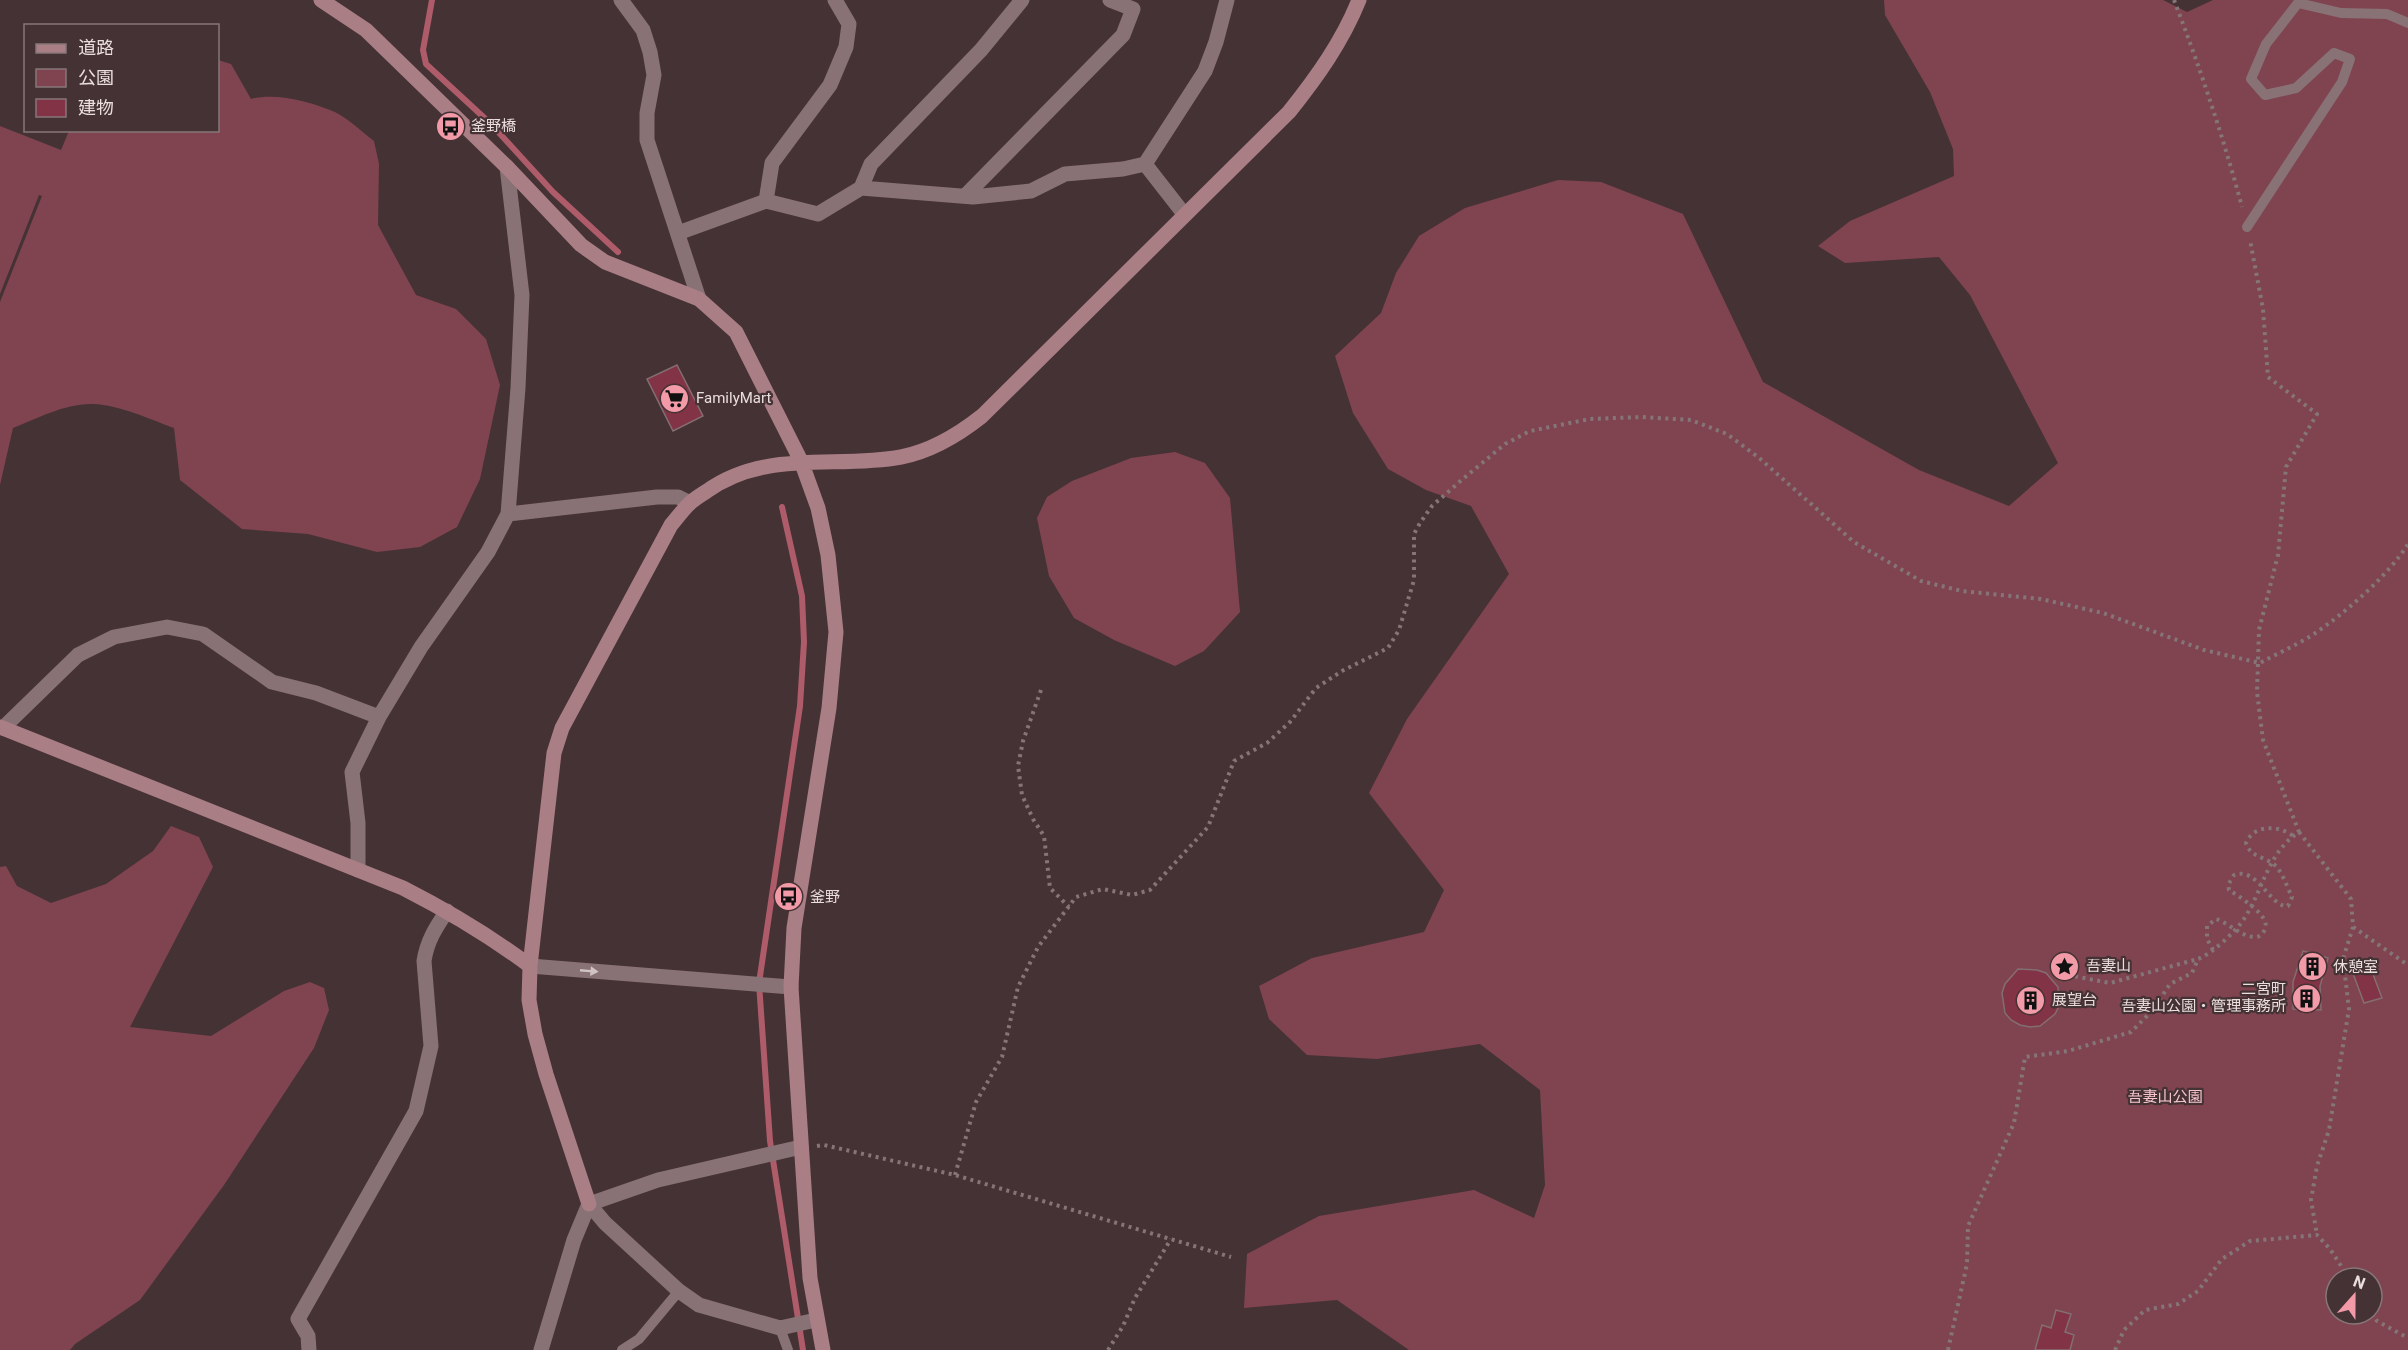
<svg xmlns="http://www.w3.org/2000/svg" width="2408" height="1350" font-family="Roboto,'Noto Sans JP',sans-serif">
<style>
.green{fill:#7f444f;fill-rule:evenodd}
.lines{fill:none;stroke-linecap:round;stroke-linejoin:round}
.stream{stroke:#ae5b6a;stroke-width:6}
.building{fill:#823345;stroke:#836e71;stroke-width:1.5}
.path{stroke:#867577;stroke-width:4;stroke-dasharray:3 4.5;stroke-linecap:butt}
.lane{stroke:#887275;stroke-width:10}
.street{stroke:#887275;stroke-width:15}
.secondary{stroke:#aa7e85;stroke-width:15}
.oneway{fill:#d2c3c4}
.labels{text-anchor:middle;stroke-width:4.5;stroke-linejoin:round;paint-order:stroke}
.poi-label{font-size:15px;fill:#ebdedf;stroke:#453234;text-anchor:start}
.park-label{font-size:15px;fill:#f7c6cd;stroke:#453234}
</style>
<rect width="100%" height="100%" fill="#453234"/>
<path class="green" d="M1884 0H2163L2187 12 2213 0H2408V1350H1409L1337 1300 1244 1308 1247 1254 1319 1216 1474 1190 1534 1218 1545 1185 1540 1090 1480 1044 1377 1059 1307 1055 1269 1019 1259 986 1312 958 1424 932 1444 890 1369 793 1407 719 1509 574 1471 506 1426 490 1388 469 1353 413 1335 356 1381 313 1396 273 1419 236 1465 208 1558 180 1601 182 1683 214 1763 382 1919 470 2009 506 2058 463 1970 295 1939 257 1845 263 1818 246 1850 221 1954 176 1953 149 1930 92 1885 15ZM2336 1278H2372V1314H2336Z
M218 60 231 64 251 99C275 92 312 102 335 112 349 119 362 132 374 141L379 164 378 225 416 295 456 309 486 339 500 385 480 479 457 527 420 547 377 552 308 534 242 529 180 480 174 428C149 419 120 405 93 404 66 403 38 418 13 428L0 485V302L42 196 39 195 0 294V126L61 150 69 131 218 130Z
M1175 452 1205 463 1230 498 1240 612 1204 651 1175 666 1114 640 1074 618 1049 576 1037 518 1047 497 1072 481 1131 458Z
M171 826 199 837 213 867 130 1027 211 1036 284 991 310 982 324 988 329 1010 314 1048 224 1185 140 1300 75 1344 70 1350H0V867L6 866 17 886 51 903 106 884 153 851Z"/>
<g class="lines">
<path class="stream" d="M432 0 423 50 426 64 491 124 553 192 618 252
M782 507 802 596 804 642 800 706 759 983 770 1141 803 1350"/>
</g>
<path class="building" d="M677 365 703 416 673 431 647 379Z
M2303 951 2328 958 2320 986 2321 1010 2293 1009V982Z
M2368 961 2382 998 2364 1003 2351 968Z
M2018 969 2037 970 2046 973 2058 987 2059 1006 2055 1014 2040 1026 2030 1027 2020 1025 2011 1020 2005 1013 2002 993 2005 984Z
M2056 1310 2071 1314 2065 1332 2074 1335 2070 1350H2035L2042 1325 2051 1328Z"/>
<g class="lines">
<path class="path" d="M2174 0C2200 68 2223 136 2242 207
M1041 690 1023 741 1018 766 1022 795 1033 819 1044 836 1050 888 1069 907
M2299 832 2351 899 2353 927 2343 959 2349 1009 2329 1130 2317 1166 2311 1200 2317 1235
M2353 927 2408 965
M2213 950 2207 939V926L2216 919C2229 923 2241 937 2255 937 2260 937 2263 934 2265 929 2271 916 2240 897 2229 890L2228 885 2234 875C2258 866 2271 909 2288 906L2292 897C2287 887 2281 868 2272 863 2261 856 2250 856 2246 843 2254 824 2279 825 2293 836
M2053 972 2110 983 2198 959
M817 1146 824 1145 955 1175 1231 1257
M955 1175 976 1102 1002 1057 1018 987 1038 947 1076 897 1103 889 1132 895 1150 890 1208 827 1234 761 1267 743 1290 722 1316 688 1342 671 1388 648 1399 630 1414 580V534L1420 523 1432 506 1464 478 1505 444 1530 431 1590 419 1642 417 1691 420 1727 434 1758 457 1854 542 1921 581 1962 591 2041 599 2103 613 2204 650 2260 663C2278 653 2297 645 2314 634 2345 613 2388 576 2408 544
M2372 1313 2377 1321 2408 1338
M1108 1350 1123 1326 1135 1298 1171 1239
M1948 1350 1967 1264 1968 1226 2014 1123 2025 1057 2068 1051 2131 1032 2153 1010 2170 984 2192 973 2198 959C2213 953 2235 932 2244 919 2263 890 2268 852 2299 832L2263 740 2257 692 2259 630 2278 555 2286 467 2317 414 2268 377 2263 309 2250 240
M2115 1350 2124 1330 2145 1310 2178 1304 2198 1291 2222 1259 2250 1241 2317 1235 2330 1249 2349 1278"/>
<path class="lane" d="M2247 227 2342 82 2350 59 2334 53 2296 88 2265 95 2251 79 2266 44 2298 3 2341 13 2387 14 2408 23
M780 1328 788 1350
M622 1350 639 1339 679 1291"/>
<path class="street" d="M621 0 643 30 650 52 654 75 647 113V140L699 299
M1145 164 1184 214
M861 188 973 197 1031 191 1065 174 1123 169 1145 164 1205 71 1216 42 1227 0
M965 196 1123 35 1133 9 1110 0
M766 201 772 163 830 85 846 47 849 24 835 0
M678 233 766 201 818 214 861 188 871 164 981 50 1022 0
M508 514 657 497H678L690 503
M3 728 78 655 114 637 167 627 203 634 272 682 316 693 379 717
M358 870V823L352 772 379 717 421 647 488 552 508 514 518 388 522 295 507 167
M530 966 791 987
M589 1204 605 1223 679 1291 699 1305 780 1328 816 1320
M309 1350 308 1336 298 1319 416 1111 431 1046 424 961C427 941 436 927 447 911
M541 1350 574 1240 589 1204 658 1180 801 1147"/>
<path class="secondary" d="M321 0 366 30 507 167 581 245 605 262 699 299 736 332 801 461 818 508 828 555 836 632 829 708 794 928 791 987 810 1278 823 1350
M0 727 403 888C448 911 490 936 530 966L554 753 562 728 671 525C677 518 682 511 689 504 694 499 701 495 707 491 765 449 836 469 901 457 932 451 958 435 982 416L1289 112C1317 77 1342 42 1359 0
M530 966 529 1000 535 1034 546 1074 589 1204"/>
</g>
<defs><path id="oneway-solid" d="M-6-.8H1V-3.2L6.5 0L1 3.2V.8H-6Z" transform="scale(1.5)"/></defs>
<use class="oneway" href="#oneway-solid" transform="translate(589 971) rotate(5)"/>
<defs>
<symbol id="bus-disc" viewBox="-11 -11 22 22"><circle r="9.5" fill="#f39aa9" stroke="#453234"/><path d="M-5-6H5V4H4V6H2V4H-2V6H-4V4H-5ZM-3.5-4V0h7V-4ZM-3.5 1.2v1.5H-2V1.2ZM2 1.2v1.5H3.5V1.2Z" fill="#111"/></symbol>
<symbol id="supermarket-disc" viewBox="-11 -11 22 22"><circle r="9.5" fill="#f39aa9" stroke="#453234"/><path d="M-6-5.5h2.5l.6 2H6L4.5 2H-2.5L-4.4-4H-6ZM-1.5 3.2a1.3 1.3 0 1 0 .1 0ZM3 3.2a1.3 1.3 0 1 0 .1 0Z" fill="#111"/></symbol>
<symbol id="sight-disc" viewBox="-11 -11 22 22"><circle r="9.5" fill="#f39aa9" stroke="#453234"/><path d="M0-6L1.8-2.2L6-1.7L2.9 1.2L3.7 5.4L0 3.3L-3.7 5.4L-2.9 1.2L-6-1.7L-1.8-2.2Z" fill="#111"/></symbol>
<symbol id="building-disc" viewBox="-11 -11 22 22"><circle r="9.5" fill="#f39aa9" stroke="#453234"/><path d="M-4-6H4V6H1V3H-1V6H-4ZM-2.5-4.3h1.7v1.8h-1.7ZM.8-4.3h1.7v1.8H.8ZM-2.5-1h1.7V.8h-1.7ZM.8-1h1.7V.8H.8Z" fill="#111"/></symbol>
</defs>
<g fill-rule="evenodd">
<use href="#bus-disc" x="434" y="110" width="33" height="33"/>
<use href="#supermarket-disc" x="658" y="382" width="33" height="33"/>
<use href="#bus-disc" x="772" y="880" width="33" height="33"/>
<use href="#sight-disc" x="2048" y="950" width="33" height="33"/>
<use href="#building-disc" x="2296" y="950" width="33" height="33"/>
<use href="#building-disc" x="2290" y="982" width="33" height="33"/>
<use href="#building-disc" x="2014" y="984" width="33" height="33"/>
</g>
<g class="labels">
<g class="poi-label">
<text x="471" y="131">釜野橋</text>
<text x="696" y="403">FamilyMart</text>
<text x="810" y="902">釜野</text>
<text x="2086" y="971">吾妻山</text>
<text x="2333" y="972">休憩室</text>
<text x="2286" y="994" text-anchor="end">二宮町<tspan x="2286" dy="17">吾妻山公園・管理事務所</tspan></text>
<text x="2052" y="1005">展望台</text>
</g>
<g class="park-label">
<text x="2165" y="1102">吾妻山公園</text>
</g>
</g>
<rect x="24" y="24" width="195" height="108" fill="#453234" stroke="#877778" stroke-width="1.5"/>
<rect x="36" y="44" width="30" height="9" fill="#aa7e85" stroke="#877778" stroke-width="1.5"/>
<text x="78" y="54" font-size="18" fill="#ebdedf">道路</text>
<rect x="36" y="69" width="30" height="18" fill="#7f444f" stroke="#877778" stroke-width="1.5"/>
<text x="78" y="84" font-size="18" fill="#ebdedf">公園</text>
<rect x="36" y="99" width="30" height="18" fill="#823345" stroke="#877778" stroke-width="1.5"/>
<text x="78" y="114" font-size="18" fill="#ebdedf">建物</text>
<g transform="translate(2354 1296) rotate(21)"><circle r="28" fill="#453234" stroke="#877778" stroke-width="1.5"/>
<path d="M0-4.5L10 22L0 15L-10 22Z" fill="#f39aa9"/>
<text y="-9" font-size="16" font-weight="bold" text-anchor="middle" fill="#ebdedf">N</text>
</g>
</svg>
